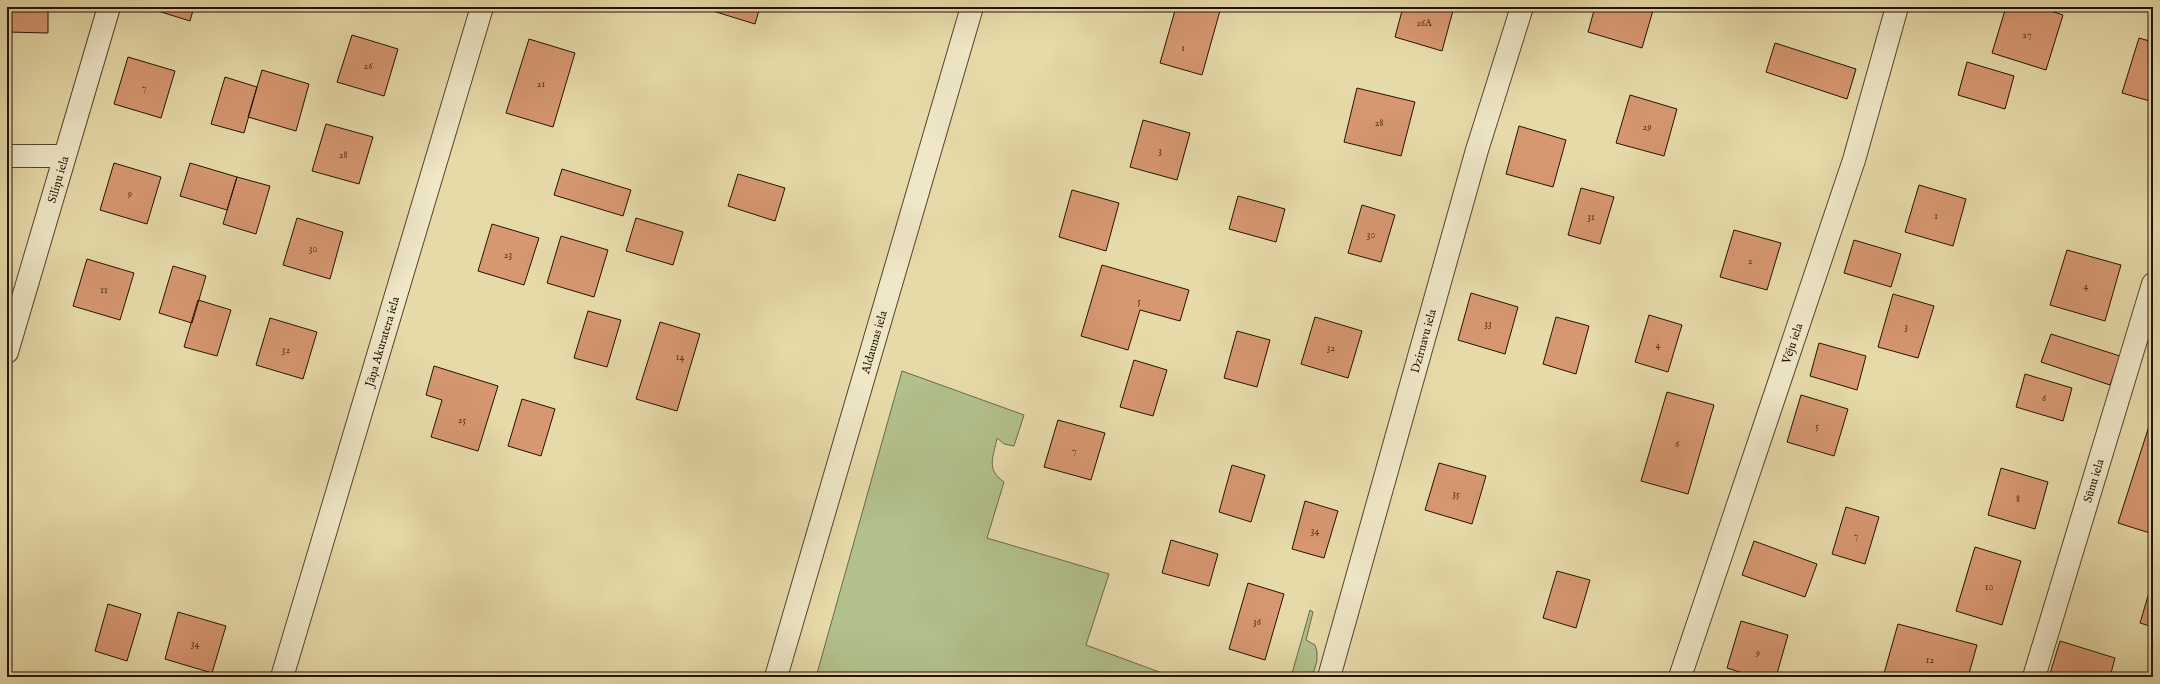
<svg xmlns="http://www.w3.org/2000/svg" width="2160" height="684" font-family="'IM FELL English',serif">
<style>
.green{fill:#b2c08b;stroke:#6a6948}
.building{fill:#d69771;stroke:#231204}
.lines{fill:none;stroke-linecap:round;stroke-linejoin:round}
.minor-casing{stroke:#54442d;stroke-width:24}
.minor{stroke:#efe7c7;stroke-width:22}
.labels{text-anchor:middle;stroke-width:3;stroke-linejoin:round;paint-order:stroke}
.number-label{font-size:10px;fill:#50331f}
.street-label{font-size:12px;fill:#231204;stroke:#efe7c7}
</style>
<rect width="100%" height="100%" fill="#e7daa9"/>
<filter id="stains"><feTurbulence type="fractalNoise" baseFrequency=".005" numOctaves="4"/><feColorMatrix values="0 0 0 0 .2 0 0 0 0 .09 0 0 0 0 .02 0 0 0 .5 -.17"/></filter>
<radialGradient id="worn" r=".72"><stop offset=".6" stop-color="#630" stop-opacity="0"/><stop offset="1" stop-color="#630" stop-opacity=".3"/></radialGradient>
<path class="green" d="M902 371 1024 415 1014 446 1004 444 997 438C994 456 985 469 1004 482L987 538 1109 574 1086 645 1173 677H816Z
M1310 610 1313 612 1306 640 1315 645 1317 652V661L1312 677H1291Z"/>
<path class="building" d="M7 7H48V33L7 32Z
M145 7H194L190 21Z
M700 7H760L755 24Z
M1176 7H1221L1202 75 1160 63Z
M1403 7H1454L1442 51 1395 37Z
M1595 7H1654L1642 48 1588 32Z
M2006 7H2039L2063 15 2046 70 1992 53Z
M352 35 398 49 384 96 337 82Z
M2139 38 2153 42V102L2122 93Z
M529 39 575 53 553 127 506 113Z
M1775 43 1856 69 1847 99 1766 72Z
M128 57 175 71 161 118 114 104Z
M1967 62 2014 76 2005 109 1958 95Z
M262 70 309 84 296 131 248 117Z
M225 77 257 87 244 133 211 124Z
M1357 88 1415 102 1401 156 1344 142Z
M1630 95 1677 109 1664 156 1616 143Z
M1143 120 1190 133 1177 180 1130 167Z
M326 124 373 137 359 184 312 171Z
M1519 126 1566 140 1553 187 1506 174Z
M114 163 161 177 147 224 100 210Z
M190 163 237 177 227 210 180 196Z
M562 169 631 190 623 216 554 195Z
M738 174 785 188 775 221 728 206Z
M237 177 270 186 256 234 223 224Z
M1919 185 1966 199 1953 246 1905 232Z
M1581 188 1614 197 1600 244 1568 235Z
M1072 190 1119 203 1106 251 1059 237Z
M1238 196 1285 209 1276 242 1229 229Z
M1362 205 1395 215 1381 262 1348 253Z
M297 218 343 232 330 279 283 265Z
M636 218 683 232 673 265 626 251Z
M492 224 539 238 524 285 478 271Z
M1734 230 1781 243 1767 290 1720 277Z
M561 236 608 250 594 297 547 283Z
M1854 240 1901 254 1891 287 1844 273Z
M2067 250 2121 265 2105 321 2050 305Z
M87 259 134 273 120 320 73 306Z
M1102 265 1189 290 1180 321 1140 310 1128 350 1081 336Z
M173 266 206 276 192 323 159 313Z
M1471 293 1518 307 1505 354 1458 340Z
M1893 294 1934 306 1918 358 1878 347Z
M198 300 231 310 217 356 184 347Z
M588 311 621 320 607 367 574 358Z
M1649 315 1682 325 1668 372 1635 362Z
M1315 317 1362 331 1348 378 1301 364Z
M1556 317 1589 326 1576 374 1543 364Z
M270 318 317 332 303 379 256 365Z
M660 322 700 334 677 411 636 399Z
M1237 331 1270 340 1257 387 1224 378Z
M2051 334 2120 356 2110 385 2041 362Z
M1819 343 1866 356 1857 390 1810 376Z
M1134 360 1167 370 1153 416 1120 407Z
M434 366 498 386 478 451 431 437 442 400 426 395Z
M2025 374 2072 388 2063 421 2016 407Z
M1667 392 1714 405 1688 494 1641 481Z
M1801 395 1848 409 1834 456 1787 442Z
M522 399 555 409 541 456 508 446Z
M1058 420 1105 433 1091 480 1044 467Z
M2149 426 2153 427V534L2118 523Z
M1439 463 1486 476 1472 524 1425 510Z
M1232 465 1265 475 1251 522 1219 512Z
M2001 468 2048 482 2035 529 1988 515Z
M1305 501 1338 511 1324 558 1292 549Z
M1846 507 1879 517 1865 564 1832 554Z
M1171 540 1218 554 1209 586 1162 573Z
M1754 541 1817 564 1805 597 1742 575Z
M1975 547 2021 561 2002 625 1956 611Z
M1557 571 1590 580 1576 628 1543 618Z
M2153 579V627L2140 623Z
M1248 583 1284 594 1265 660 1229 649Z
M108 604 141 614 127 661 95 651Z
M178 612 226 626 212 673 165 659Z
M1741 621 1788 635 1776 677H1756L1727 668Z
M1898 624 1977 645 1968 677H1954L1938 673 1937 677H1883Z
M2060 641 2115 658 2110 677H2049Z"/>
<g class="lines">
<defs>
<g id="minor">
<path d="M7 156H64"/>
<path id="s1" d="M7 352 109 7"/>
<path id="s2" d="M282 677 482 7"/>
<path id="s3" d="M776 677 972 7"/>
<path id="s4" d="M1329 677 1477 150 1522 7"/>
<path id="s5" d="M1680 677 1854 160 1897 7"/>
<path id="s6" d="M2034 677 2153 284"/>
</g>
</defs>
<use href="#minor" class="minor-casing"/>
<use href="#minor" class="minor"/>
</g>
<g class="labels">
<g class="number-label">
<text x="1424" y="26">26A</text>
<text x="2027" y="38">27</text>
<text x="1183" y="51">1</text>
<text x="368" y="69">26</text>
<text x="541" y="87">21</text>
<text x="144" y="91">7</text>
<text x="1379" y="126">28</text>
<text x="1647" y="130">29</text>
<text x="1160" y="154">3</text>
<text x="343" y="158">28</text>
<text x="130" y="197">9</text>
<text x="1936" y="219">1</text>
<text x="1591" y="220">31</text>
<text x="1371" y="238">30</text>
<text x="313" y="252">30</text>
<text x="508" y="258">23</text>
<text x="1750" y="264">2</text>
<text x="2086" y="289">4</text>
<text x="104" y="293">11</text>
<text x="1139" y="304">5</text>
<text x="1488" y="327">33</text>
<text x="1906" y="330">3</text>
<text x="1658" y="348">4</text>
<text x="1331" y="351">32</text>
<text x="286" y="353">32</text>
<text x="680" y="360">14</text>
<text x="2044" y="401">6</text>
<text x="462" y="423">25</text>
<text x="1817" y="429">5</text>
<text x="1677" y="447">6</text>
<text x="1074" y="454">7</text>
<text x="1456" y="497">35</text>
<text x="2018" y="502">8</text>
<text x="1315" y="534">34</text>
<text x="1856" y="539">7</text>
<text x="1989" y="590">10</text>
<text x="1257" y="625">36</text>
<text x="195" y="647">34</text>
<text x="1758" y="656">9</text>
<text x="1930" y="663">12</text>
</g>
<g class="street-label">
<text dy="4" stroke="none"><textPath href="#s1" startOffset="180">Siliņu iela</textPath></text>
<text dy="4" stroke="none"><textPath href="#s4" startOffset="349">Dzirnavu iela</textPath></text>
<text dy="4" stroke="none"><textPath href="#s2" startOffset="350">Jāņa Akuratera iela</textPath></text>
<text dy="4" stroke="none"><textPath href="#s3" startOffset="349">Aldaunas iela</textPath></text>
<text dy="4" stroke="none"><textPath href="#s5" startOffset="352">Vēju iela</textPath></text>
<text dy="4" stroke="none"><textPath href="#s6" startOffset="205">Sūnu iela</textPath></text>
</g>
</g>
<rect width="2160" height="684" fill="none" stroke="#e7daa9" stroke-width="24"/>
<rect x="8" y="8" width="2144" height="668" fill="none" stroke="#231204" stroke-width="2"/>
<rect x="12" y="12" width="2136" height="660" fill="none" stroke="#231204"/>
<rect width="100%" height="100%" filter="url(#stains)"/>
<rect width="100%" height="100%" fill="url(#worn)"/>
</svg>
